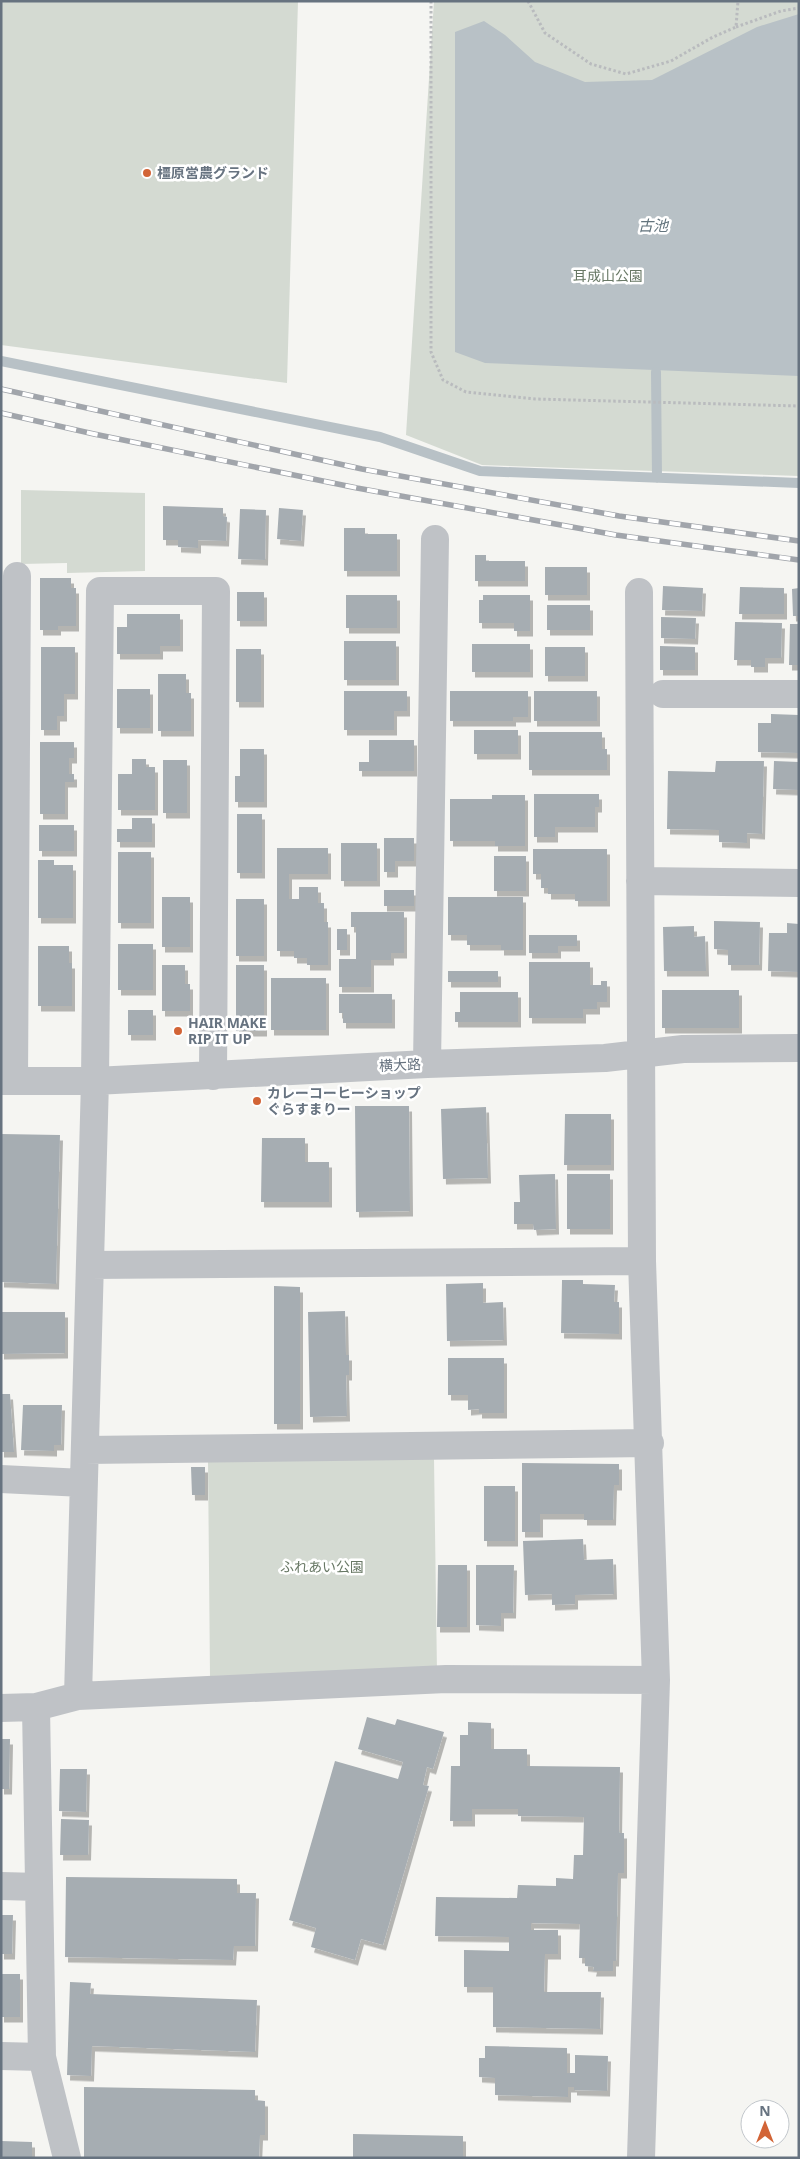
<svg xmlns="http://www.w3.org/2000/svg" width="800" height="2159" font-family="'Noto Sans','Noto Sans JP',sans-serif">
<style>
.green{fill:#d4dad2}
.water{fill:#b8c1c6}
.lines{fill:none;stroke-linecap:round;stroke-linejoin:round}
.stream{stroke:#b8c1c6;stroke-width:10}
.building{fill:#a6adb2;filter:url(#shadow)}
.path{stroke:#b9bbbe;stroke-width:3;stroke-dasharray:2.5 2.5;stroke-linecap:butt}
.minor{stroke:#bfc2c6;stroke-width:28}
.rail-casing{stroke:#a1a5ab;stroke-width:5.5}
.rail{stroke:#fff;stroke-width:4;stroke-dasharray:11;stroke-linecap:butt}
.poi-dot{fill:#d26436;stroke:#fff;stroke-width:2}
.labels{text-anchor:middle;stroke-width:5;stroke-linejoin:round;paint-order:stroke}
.poi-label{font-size:14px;font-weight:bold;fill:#677380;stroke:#fff;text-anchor:start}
.park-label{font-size:14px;fill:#687865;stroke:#fff}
.street-label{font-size:14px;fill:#677380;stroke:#fff}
.water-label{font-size:15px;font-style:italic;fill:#63747d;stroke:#fff}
</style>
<defs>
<filter id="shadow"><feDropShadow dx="3" dy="5.5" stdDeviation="0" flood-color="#0004"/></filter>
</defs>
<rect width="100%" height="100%" fill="#f5f5f2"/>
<path class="green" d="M1 1H298L287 383 1 345Z
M434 1H799V476L482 465 406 435Z
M21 490 145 493V571L67 573V563L21 564Z
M434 1458 437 1673 210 1676 208 1461Z"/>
<path class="water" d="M799 14V376L485 363 455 352V32L484 21 505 35 535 62 585 82 652 80 757 27Z"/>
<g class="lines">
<path class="stream" d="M1 361 380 437 480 471 799 483
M656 372 657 478"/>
</g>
<path class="building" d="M163 506 223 508V516L227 517 226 541 198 540V548L178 547V540H163Z
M279 508 303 510 301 541 277 539Z
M240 509 266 510 265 560 238 559Z
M344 528H365V534H397V571H344Z
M475 555H486V561H525V581H475Z
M545 567H587V595H545Z
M40 578H71V588H76V626H58V630H40Z
M663 586 703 588 702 611 662 610Z
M740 587 784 588V614H739Z
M799 588V616H793L792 589Z
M237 592H264V621H237Z
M346 595H397V628H346Z
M483 595H530V631H514V623H479V600H483Z
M547 605H590V630H547Z
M127 614H180V646H160V654H117V627H127Z
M661 617 696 618 695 639 661 638Z
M735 622 782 623 781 658H765V667H751V660H734Z
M790 624H799V665H789Z
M344 641H396V680H344Z
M472 644H530V672H472Z
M660 646 695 647V670H660Z
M41 647H75V694H64V716H57V730H41Z
M545 647H585V676H545Z
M236 649H261V702H236Z
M158 674H186V693H191V731H158Z
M117 689H150V728H117Z
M344 691H407V711H394V730H344Z
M450 691H528V717H513V721H450Z
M534 691H597V721H534Z
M771 714 799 715V753L758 752V723H771Z
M474 730H518V754H474Z
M529 732H602V749H607V770H529Z
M369 740H414V771H359V762H369Z
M40 742H74V758H69V774H74V782H65V814H40Z
M240 749H264V802H235V776H240Z
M132 759H146V767H155V810H118V774H132Z
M163 760H187V813H163Z
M716 761H764L762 834 747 833V843L719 842V830L667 829 668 771 715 772Z
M774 761 799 762V790L773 789Z
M534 794H599V807H595V827H555V837H534Z
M492 795H525V846H495V841H450V799H492Z
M237 814H262V873H237Z
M132 818H152V842H117V829H132Z
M39 825H74V851H39Z
M384 838H414V861H395V872H384Z
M341 843H377V881H341Z
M277 848H328V874H289V899H299V887H318V903H324V922H328V965H307V958H294V951H277Z
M533 849H607V901H575V894H548V888H541V874H533Z
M118 852H151V923H118Z
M494 856H526V891H494Z
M38 860H54V865H73V918H38Z
M384 890H414V906H384Z
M162 897H190V947H162Z
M448 897H523V950H501V945H467V935H448Z
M236 899H264V956H236Z
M351 912H404V953H391V960H371V987H339V959H356V927H351Z
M714 921 760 922 759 965H728V950L714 949Z
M787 923 799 924V972L768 971 769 933H787Z
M694 926V937L705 936 706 971H664L663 927Z
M337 929H347V950H337Z
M529 935H577V946H558V953H529Z
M118 944H153V990H118Z
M38 946H69V963H72V1006H38Z
M529 962H590V985H601V981H607V1002H597V1009H583V1018H529Z
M162 965H185V984H190V1011H162Z
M236 965H264V1031H236Z
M448 971H498V982H448Z
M271 978H326V1030H271Z
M662 990H739V1028H662Z
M460 992H518V1022H455V1012H460Z
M339 994H392V1023H343V1013H339Z
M128 1010H153V1035H128Z
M355 1106H409L410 1211 356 1212Z
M486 1107 488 1178 443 1179 441 1109Z
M565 1114H611V1165H564Z
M1 1134 60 1135 56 1284 1 1282Z
M262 1138H305V1162H329V1202H261Z
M555 1174 556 1229 534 1230 533 1224H514V1202H520L519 1175Z
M567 1174H610V1229H567Z
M562 1280H583V1284L615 1285 614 1302H619V1334L561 1333Z
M483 1283V1303L503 1302 504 1340 447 1341 446 1284Z
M274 1286 300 1287V1424H274Z
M345 1311 346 1355H349V1375H346L347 1416 310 1417 308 1312Z
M1 1312H65V1353L1 1354Z
M448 1358H504V1413H479V1409L468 1410V1395H448Z
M1 1394H10L14 1452H1Z
M23 1405H62L61 1445H54V1451L21 1450Z
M522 1463 619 1464V1485H614L613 1520H584V1514H540V1532H522Z
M191 1467H205V1495H192Z
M484 1486H515V1541H484Z
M583 1539 584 1560 613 1559 614 1594 575 1595V1604L552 1605V1594L525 1595 523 1541Z
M438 1565H467V1627H437Z
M476 1565H514L513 1613H501V1626L476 1625Z
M367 1717 395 1725 397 1719 444 1732 433 1769 427 1767 423 1785 429 1786 383 1945 361 1939 355 1960 311 1947 316 1928 289 1920 335 1761 398 1779 403 1762 358 1749Z
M468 1722 491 1723V1749H527V1766L620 1767 619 1833H624V1873H618L616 1961H613V1971H593L594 1967 585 1966V1958H579L580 1924 531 1923V1930H558V1954H545L544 1992H601L600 2029 493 2027V1987H464V1950L509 1951V1937L435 1936 436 1897 517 1898 518 1885 556 1886V1878L573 1879 574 1855H583L584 1817 518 1816V1809H472V1821H450L451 1766H460V1735H468Z
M1 1739H10L9 1789H1Z
M60 1769H87L86 1812 59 1811Z
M61 1819 89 1820 88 1855H60Z
M66 1877 237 1879V1893H256L255 1946H234L233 1960 65 1957Z
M1 1915H13L12 1954H1Z
M1 1974H20V2017H1Z
M70 1982 91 1983 90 1994 257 2000 255 2052 92 2046 91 2076 67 2075Z
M485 2046 567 2048V2073H575V2055L608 2056 607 2091 574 2090V2087H568V2097L495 2095V2078L479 2077V2058H485Z
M84 2087 255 2090V2100L265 2101V2135H260L259 2158H84Z
M353 2134 463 2136V2158H353Z
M1 2141 32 2142V2158H1Z"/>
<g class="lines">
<path class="path" d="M431 1V352L443 380 466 392 535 399 799 406
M528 1 545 33 591 64 626 74 671 61 713 37 736 27 738 1
M736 27 781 11 799 8"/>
<path class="minor" d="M639 592 642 1261 656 1680 641 2158
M663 694H799
M640 881 799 883
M427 1064 435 539
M1 1081H95L427 1064 605 1058 683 1049 799 1048
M14 1081 17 576
M90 1265 642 1261
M85 1450 650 1443
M1 1479 83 1483
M78 1696 95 1081 100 591H216L213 1076
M36 1707 42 2057 67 2158
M1 1708 36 1707 78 1696 446 1679 656 1680
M1 1886 39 1887
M1 2056 42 2057"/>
<defs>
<path id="rail" d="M1 389 362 469 619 516 799 541
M1 413 94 434 357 488 616 535 799 560"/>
</defs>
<use href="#rail" class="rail-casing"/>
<use href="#rail" class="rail"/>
</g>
<g class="poi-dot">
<circle cx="147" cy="173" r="5"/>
<circle cx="178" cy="1031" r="5"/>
<circle cx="257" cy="1101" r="5"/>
</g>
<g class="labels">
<g class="poi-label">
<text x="157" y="178">橿原営農グランド</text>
<text x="188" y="1028">HAIR MAKE<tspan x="188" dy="16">RIP IT UP</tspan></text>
<text x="267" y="1098">カレーコーヒーショップ<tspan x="267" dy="16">ぐらすまりー</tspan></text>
</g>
<g class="park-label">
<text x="608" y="281">耳成山公園</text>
<text x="322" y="1572">ふれあい公園</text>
</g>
<g class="street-label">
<text transform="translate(400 1065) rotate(-3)" y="5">横大路</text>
</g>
<g class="water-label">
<text x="653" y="231">古池</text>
</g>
</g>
<rect width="800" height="2159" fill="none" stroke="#677380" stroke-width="5"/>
<g transform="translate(765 2124)"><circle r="24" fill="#ffffff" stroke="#c2c7cc"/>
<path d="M0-4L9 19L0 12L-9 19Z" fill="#d26436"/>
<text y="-8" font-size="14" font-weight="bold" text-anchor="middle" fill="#677380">N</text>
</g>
</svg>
